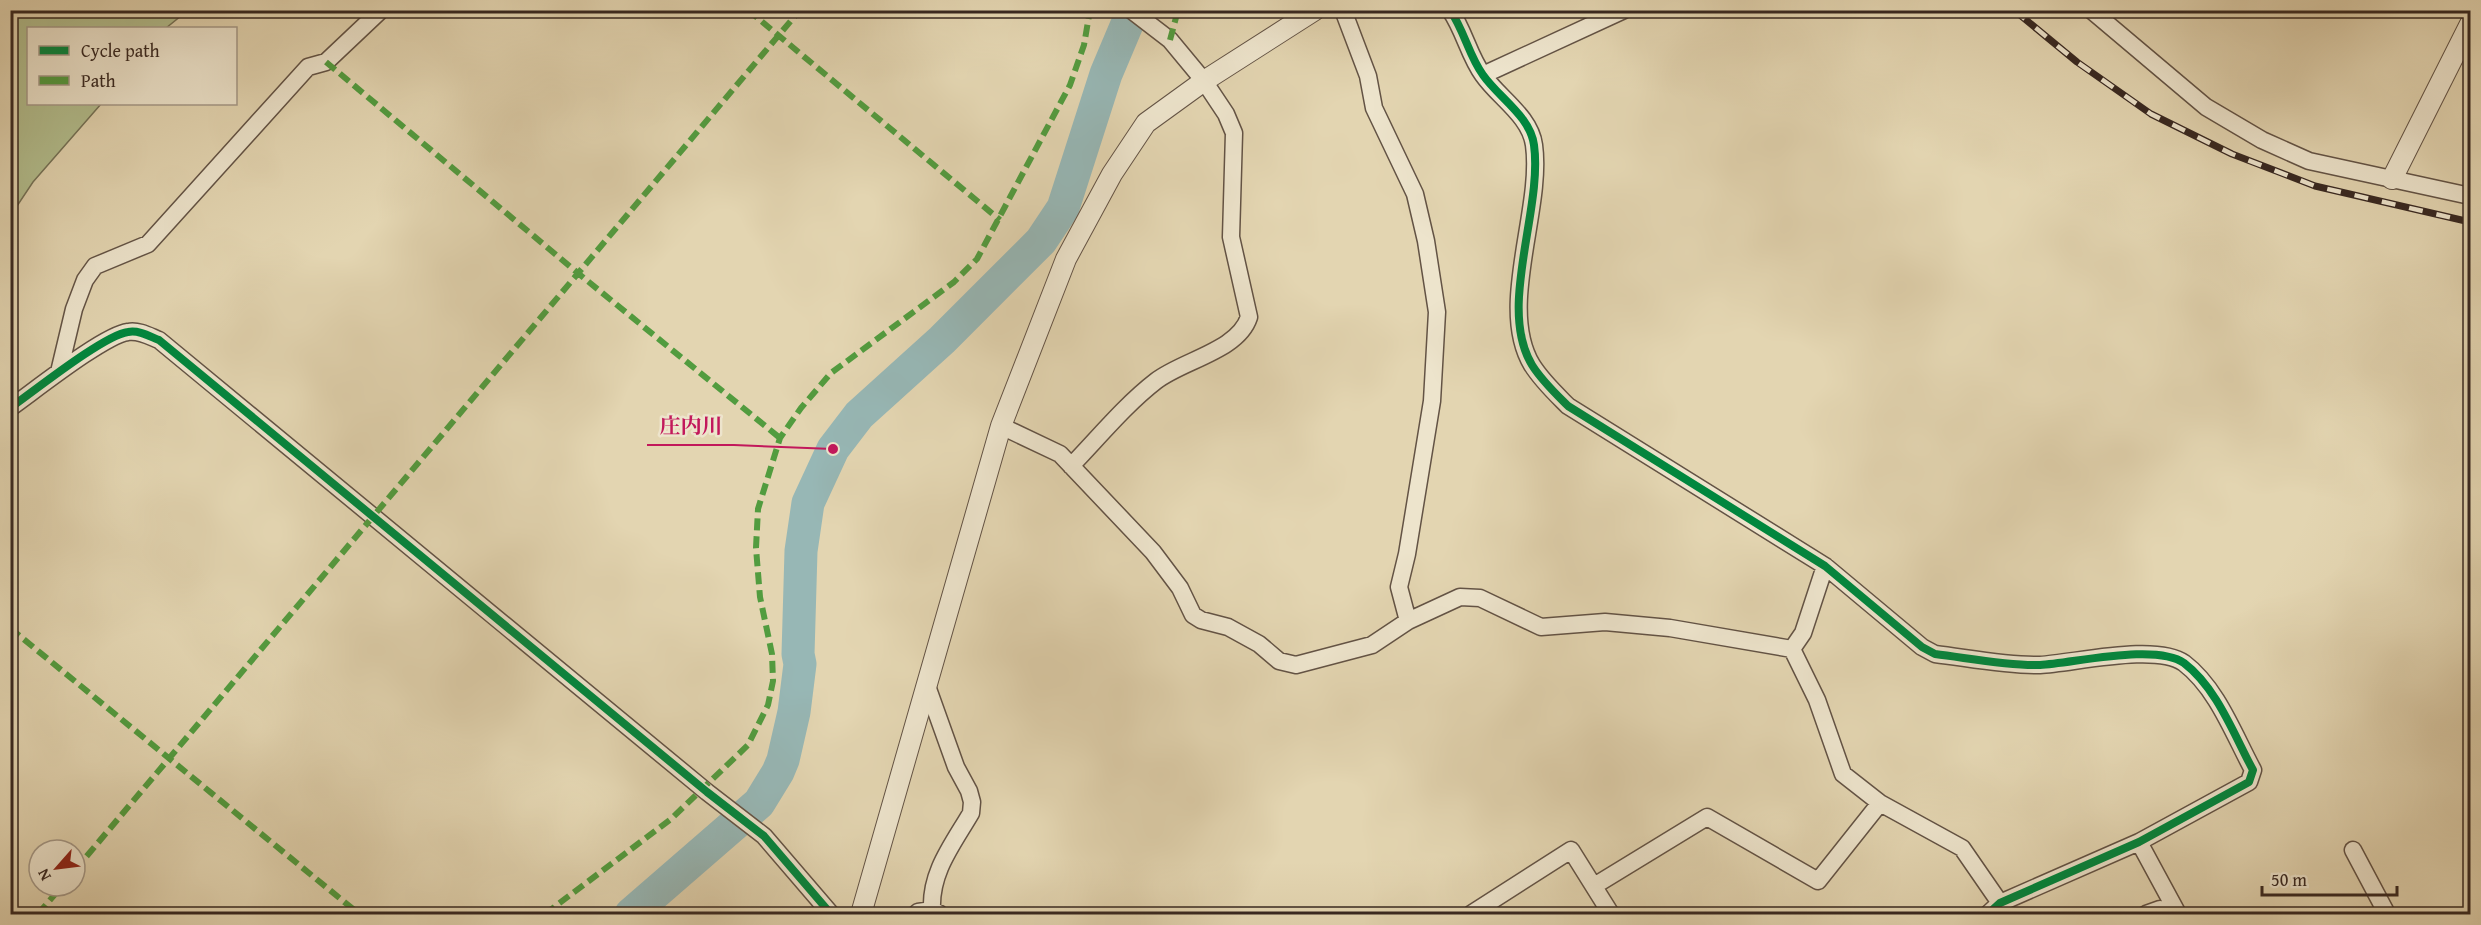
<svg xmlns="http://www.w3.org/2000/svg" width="2481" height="925" font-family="'Gentium Book Plus','Noto Serif JP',serif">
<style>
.green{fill:#b2bd8d;stroke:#757257;stroke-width:1.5}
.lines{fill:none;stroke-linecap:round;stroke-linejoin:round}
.river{stroke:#97b7b5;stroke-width:33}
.minor-casing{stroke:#635345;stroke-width:19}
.tertiary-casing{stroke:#635345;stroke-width:22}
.minor{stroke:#ede4cc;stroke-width:16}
.tertiary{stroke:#ede4cc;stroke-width:20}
.rail-casing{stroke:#382821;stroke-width:7}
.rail{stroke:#ede4cc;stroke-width:4.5;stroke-dasharray:14;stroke-linecap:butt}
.quiet{stroke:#529c3f;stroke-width:6;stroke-dasharray:12 6;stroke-linecap:butt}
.cycleway-casing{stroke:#ede4cc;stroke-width:11}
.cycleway{stroke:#00873e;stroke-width:8}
.leader{fill:none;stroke:#c2185b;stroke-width:2}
.callout-dot{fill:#c2185b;stroke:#ede4cc;stroke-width:2}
.callout-label{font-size:21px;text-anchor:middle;font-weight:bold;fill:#c2185b;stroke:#ede4cc;stroke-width:5;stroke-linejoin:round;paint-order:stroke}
</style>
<rect width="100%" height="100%" fill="#e3d5b1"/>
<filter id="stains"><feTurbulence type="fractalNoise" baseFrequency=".00333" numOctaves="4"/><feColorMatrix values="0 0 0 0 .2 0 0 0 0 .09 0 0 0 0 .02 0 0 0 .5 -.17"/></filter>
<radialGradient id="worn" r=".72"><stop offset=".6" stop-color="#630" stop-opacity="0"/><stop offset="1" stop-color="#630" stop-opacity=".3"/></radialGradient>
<path class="green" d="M11 10 187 11 166 28H28V104H101L33 182 11 215Z"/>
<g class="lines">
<path class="river" d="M631 914 759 803 778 772 783 760 794 712 800 664 798 654 801 551 808 503 833 449 859 415 942 340 1041 241 1063 208 1106 74 1133 10"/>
<defs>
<path id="minor" d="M1343 10 1368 76 1374 108 1415 194 1426 241 1437 312 1432 401 1407 554 1399 587 1408 621
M1450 10C1464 30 1469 56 1483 75 1499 98 1530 116 1534 145 1543 210 1497 307 1532 365 1542 381 1555 393 1568 406L1825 566 1922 647 1935 654C1968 658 2008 666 2040 665 2075 663 2156 643 2184 663 2217 688 2234 735 2253 770L2249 782 2139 842 2000 903 1988 914
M2091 10 2206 107 2262 140 2309 161 2470 196
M1483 75 1624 10
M59 372 74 309 85 280 95 266 148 244 308 67 326 62 381 10
M10 408C33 392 104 335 128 332 139 330 149 336 159 340L707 792 764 836 831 914
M1001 426 1060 454 1153 552 1180 588 1193 615 1201 620 1228 627 1259 644 1279 661 1296 665 1372 645 1408 621 1460 597 1480 598 1541 627 1605 622 1670 628 1792 649
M1071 466C1099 437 1125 405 1156 381 1183 360 1238 351 1249 317L1231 237 1234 133 1226 114 1204 81 1170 40 1131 10
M1792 649 1817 700 1843 774 1880 803 1962 848 2000 903
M1792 649 1803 633 1825 566
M927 686 956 767 969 791 972 802 971 813C953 844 930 872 932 910
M2139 842 2178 914
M2353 850 2387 914
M1594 886 1707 817 1818 881 1880 803
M916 914 918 912 932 910 940 914
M1471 914 1571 850 1611 914
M2146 914 2160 909"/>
<path id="tertiary" d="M2392 179 2470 24
M861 914 1001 426 1066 259 1112 174 1146 123 1204 81 1315 10"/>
</defs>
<use href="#minor" class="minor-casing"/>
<use href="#tertiary" class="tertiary-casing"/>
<use href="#minor" class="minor"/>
<use href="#tertiary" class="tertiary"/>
<defs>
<path id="rail" d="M2014 10 2077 62 2151 114 2232 154 2315 186 2470 222"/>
</defs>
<use href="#rail" class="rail-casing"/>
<use href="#rail" class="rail"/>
<path class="quiet" d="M748 10 1000 220
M1170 40 1178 10
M326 62 579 274 780 438
M10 628 359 914
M75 870 800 10
M38 914 62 886
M545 914 671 819 748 745 768 705 773 681 772 654 760 597 756 548 758 509 780 438 801 408 831 373 954 282 977 259 1070 85 1084 45 1090 10"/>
<defs>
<path id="cycleway" d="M1450 10C1464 30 1469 56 1483 75 1499 98 1530 116 1534 145 1543 210 1497 307 1532 365 1542 381 1555 393 1568 406L1825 566 1922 647 1935 654C1968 658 2008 666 2040 665 2075 663 2156 643 2184 663 2217 688 2234 735 2253 770L2249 782 2139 842 2000 903 1988 914
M10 408C33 392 104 335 128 332 139 330 149 336 159 340L707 792 764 836 831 914"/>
</defs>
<use href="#cycleway" class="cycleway-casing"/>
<use href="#cycleway" class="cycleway"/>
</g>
<path class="leader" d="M833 449L734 445H647"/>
<circle class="callout-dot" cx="833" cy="449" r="6"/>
<g class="callout-label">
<text x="691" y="433">庄内川</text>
</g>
<rect width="2481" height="925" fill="none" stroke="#e3d5b1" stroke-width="36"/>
<rect x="12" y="12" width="2457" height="901" fill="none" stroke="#382821" stroke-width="3"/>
<rect x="18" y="18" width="2445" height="889" fill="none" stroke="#382821" stroke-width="1.5"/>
<rect x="27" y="27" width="210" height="78" fill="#ede4cc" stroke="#a59988" stroke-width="1.5"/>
<rect x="39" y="46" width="30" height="9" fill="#00873e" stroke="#a59988" stroke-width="1.5"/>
<text x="81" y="57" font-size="18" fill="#382821">Cycle path</text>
<rect x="39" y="76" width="30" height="9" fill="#529c3f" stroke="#a59988" stroke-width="1.5"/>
<text x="81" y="87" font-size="18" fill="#382821">Path</text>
<g transform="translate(57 868) rotate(242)"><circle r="28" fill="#ede4cc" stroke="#a59988" stroke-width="1.5"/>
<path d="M0-4.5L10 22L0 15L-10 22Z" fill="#8f2418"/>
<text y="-9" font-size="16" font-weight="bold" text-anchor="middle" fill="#382821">N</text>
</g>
<path d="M2262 886v9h135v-9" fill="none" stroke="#382821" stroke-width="3"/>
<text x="2271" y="886" font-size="18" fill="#382821" stroke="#ede4cc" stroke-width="4.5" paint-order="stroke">50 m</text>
<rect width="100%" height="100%" filter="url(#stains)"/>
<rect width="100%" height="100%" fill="url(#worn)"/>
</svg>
